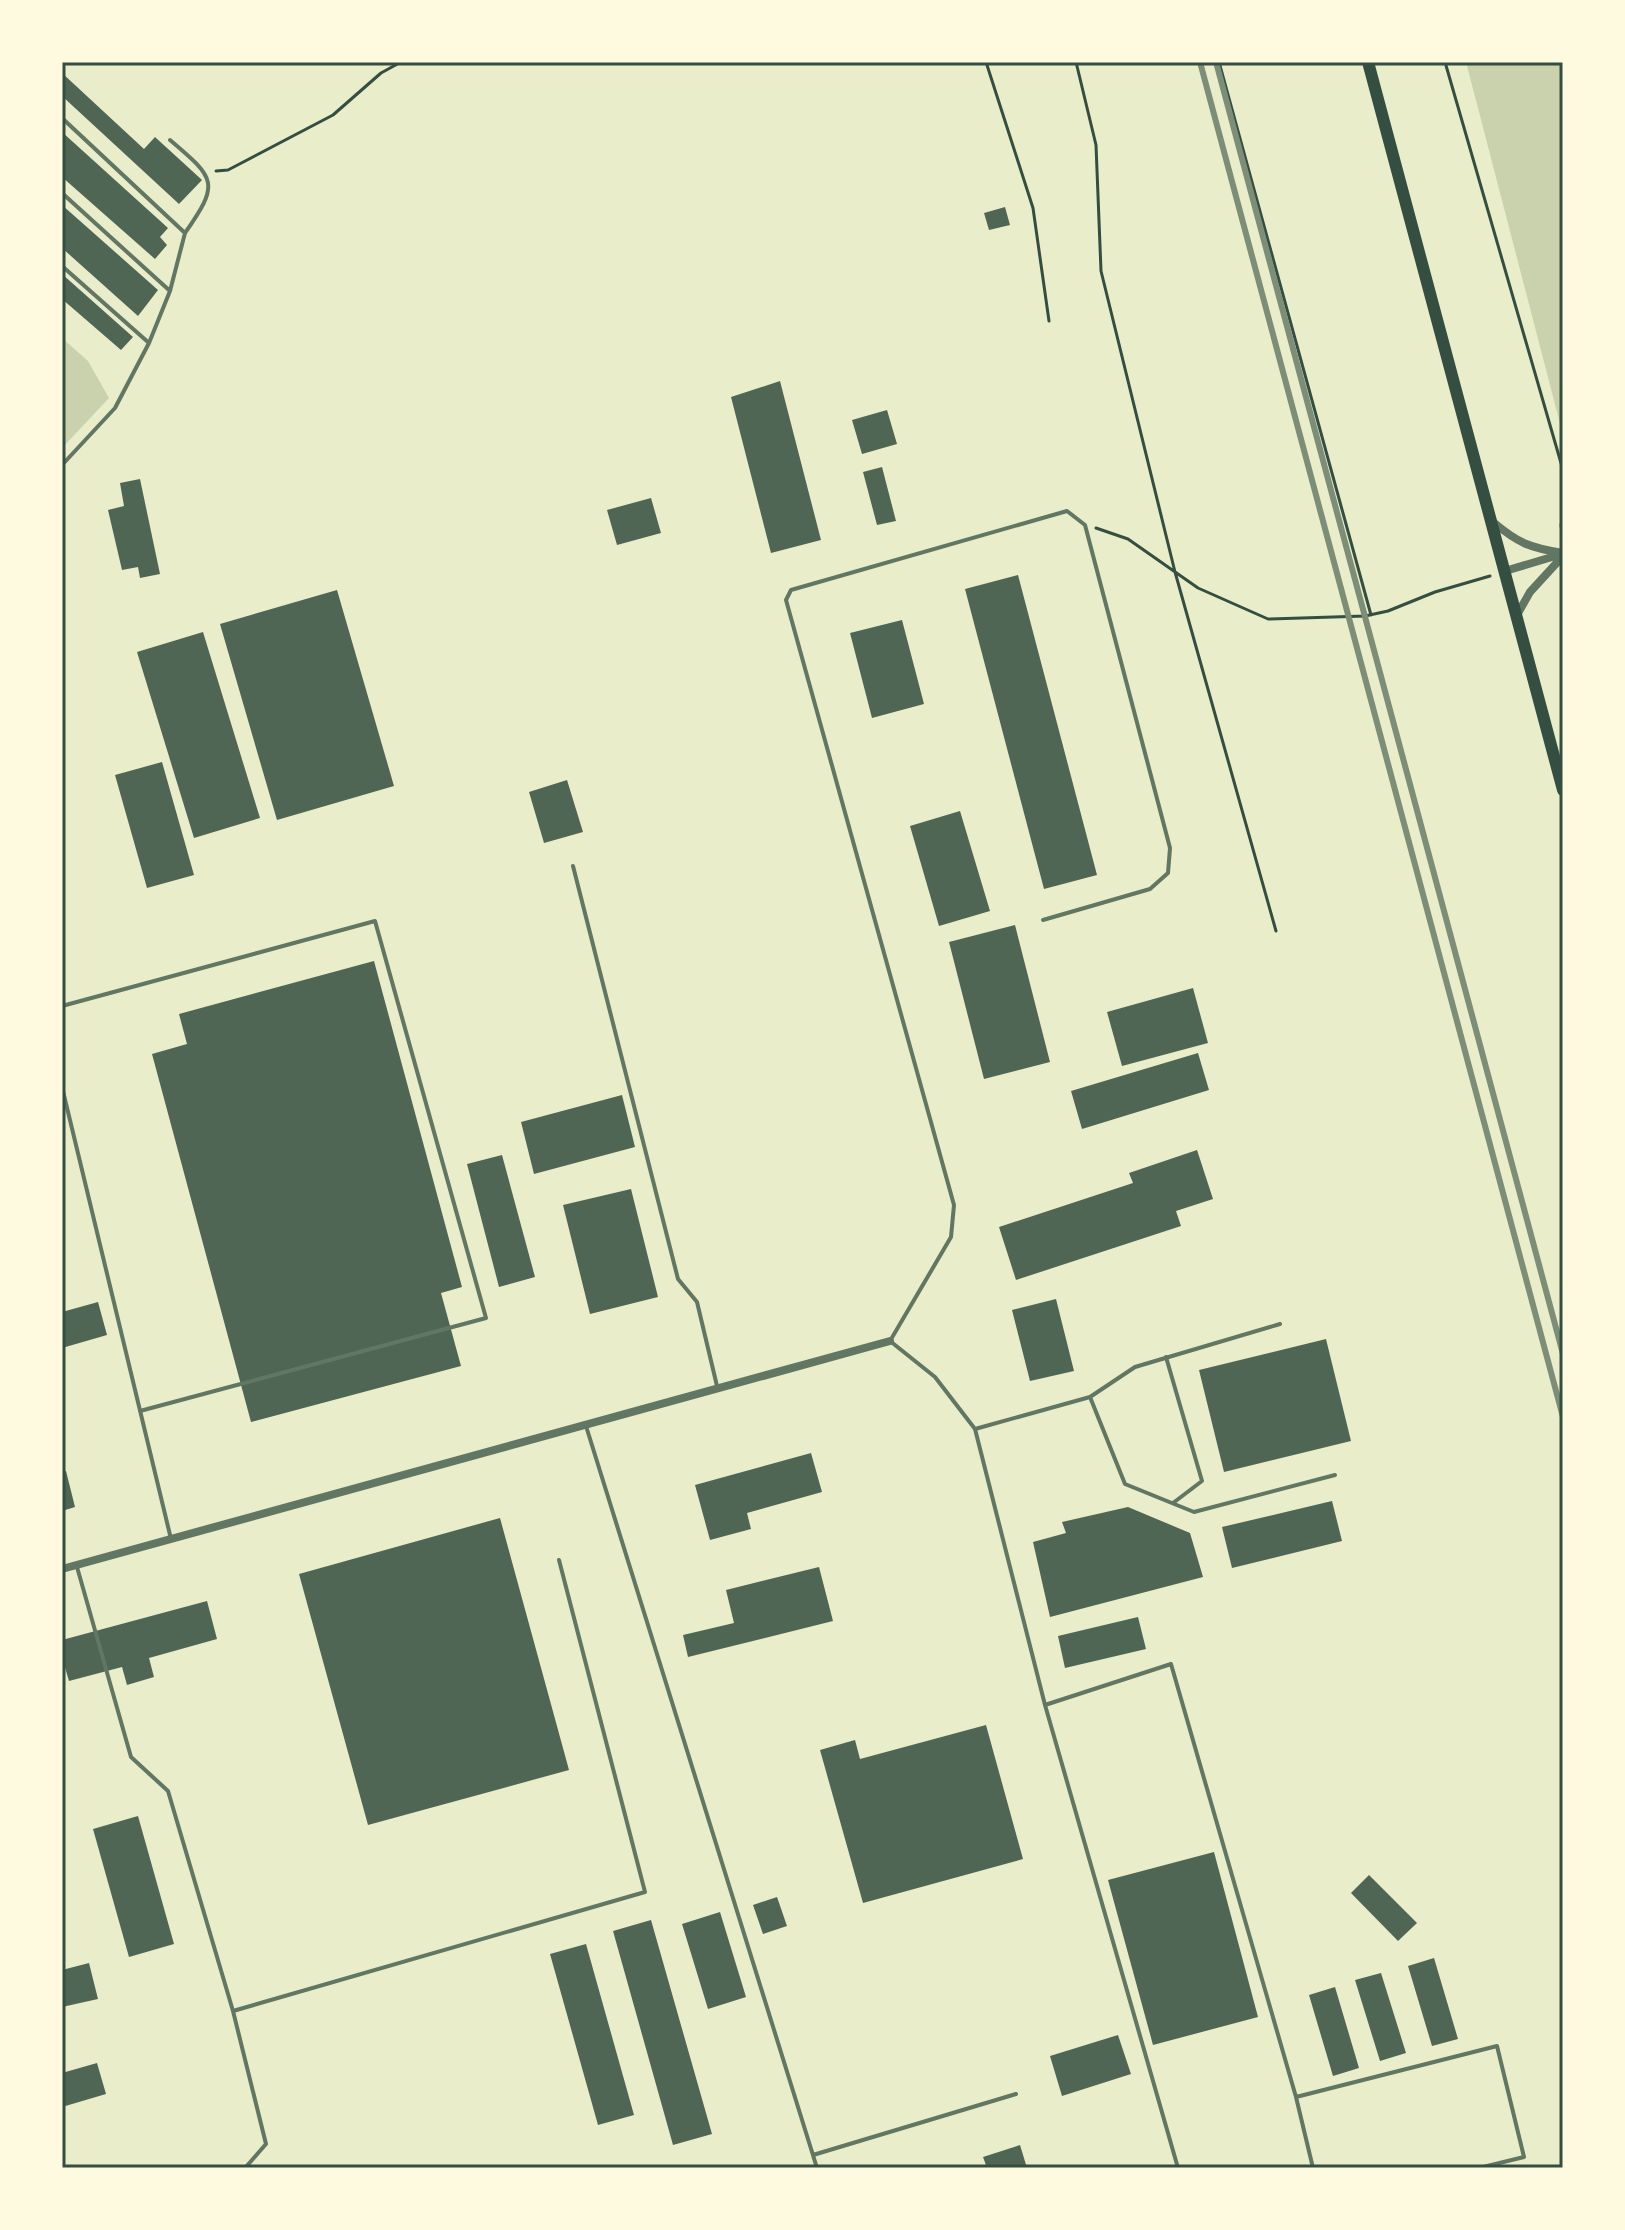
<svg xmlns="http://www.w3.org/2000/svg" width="1625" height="2230" font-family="'DejaVu Sans',sans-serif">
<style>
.green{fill:#cad2ad}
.building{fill:#4f6655}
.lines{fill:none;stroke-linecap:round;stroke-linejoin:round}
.path{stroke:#344e41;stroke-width:3}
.service{stroke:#617663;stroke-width:4}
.minor{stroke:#617663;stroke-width:8}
.trunk{stroke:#344e41;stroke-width:12}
.rail{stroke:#7c8e77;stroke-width:6}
.neatline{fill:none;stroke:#344e41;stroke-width:3}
</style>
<rect width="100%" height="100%" fill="#e9edc9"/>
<path class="green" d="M1466 62H1563V435Z
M62 338 88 361 109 398 62 448Z"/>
<path class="building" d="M62 73 144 149 155 137 202 180 179 204 62 96Z
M62 132 168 228 160 237 167 245 155 259 62 177Z
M62 205 158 290 138 316 62 248Z
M1005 207 1010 225 989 230 984 213Z
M62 274 133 337 121 350 62 299Z
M780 381 821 540 771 553 731 397Z
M887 410 897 444 862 454 852 420Z
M882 467 896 521 877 525 863 472Z
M140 479 160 574 140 578 138 567 122 570 108 510 124 506 120 483Z
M651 498 661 533 617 545 607 510Z
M1018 575 1097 875 1044 889 965 589Z
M337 590 394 786 277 820 220 624Z
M902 620 924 704 872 718 850 633Z
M203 632 260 818 194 838 137 652Z
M162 762 194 875 147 888 115 775Z
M567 780 583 832 544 843 529 792Z
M960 811 990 911 939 926 910 826Z
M1015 925 1050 1062 984 1079 949 942Z
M374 961 462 1287 441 1293 461 1366 251 1422 152 1054 187 1044 179 1014Z
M1193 988 1208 1043 1122 1066 1107 1012Z
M1198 1053 1209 1090 1082 1129 1071 1091Z
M622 1095 635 1147 534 1174 521 1122Z
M1197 1150 1213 1199 1176 1211 1181 1226 1016 1280 999 1227 1133 1183 1129 1173Z
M502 1155 535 1277 499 1287 467 1164Z
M631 1189 658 1297 590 1314 563 1205Z
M1056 1299 1074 1371 1030 1381 1012 1310Z
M98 1302 107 1335 62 1348V1312Z
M1326 1339 1351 1441 1224 1472 1199 1370Z
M811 1453 822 1492 747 1513 751 1529 710 1540 695 1485Z
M66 1471 75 1507 62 1511V1472Z
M1332 1501 1342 1541 1232 1568 1222 1527Z
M1128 1507 1190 1533 1203 1577 1050 1617 1033 1542 1066 1533 1062 1522Z
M500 1518 569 1770 368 1825 299 1574Z
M819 1567 833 1621 688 1657 683 1635 734 1623 726 1590Z
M207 1601 217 1639 149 1658 154 1677 127 1685 122 1667 69 1681 62 1657V1640Z
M1138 1617 1146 1649 1065 1668 1058 1636Z
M986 1725 1023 1859 863 1903 820 1750 855 1740 860 1759Z
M138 1816 174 1944 129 1957 93 1829Z
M1214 1852 1258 2017 1153 2045 1108 1880Z
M1369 1875 1417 1923 1398 1941 1351 1893Z
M777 1897 787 1926 763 1934 753 1905Z
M720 1912 746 1997 708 2009 682 1924Z
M651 1920 712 2134 673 2145 613 1931Z
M586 1944 634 2115 598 2125 550 1954Z
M1434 1958 1458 2039 1432 2046 1408 1966Z
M89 1963 98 1999 62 2007V1970Z
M1381 1973 1406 2053 1380 2061 1355 1980Z
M1335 1987 1359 2068 1333 2076 1309 1995Z
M1118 2035 1131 2074 1062 2096 1050 2056Z
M97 2063 106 2094 62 2107V2073Z
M1020 2145 1027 2168H987L983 2157Z"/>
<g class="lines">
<path class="path" d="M986 62 1033 208 1049 321
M1076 62 1096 145 1101 271 1175 572 1276 931
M1219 62 1371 615
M1445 62 1563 470
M216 171 228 170 333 115 381 73 401 62
M1563 517 1561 525 1563 537
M1096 528 1128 539 1198 588 1268 619 1365 616 1388 611 1435 592 1490 576"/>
<path class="service" d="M62 118 185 233C220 183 216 179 170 140
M62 193 170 291 149 343
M62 266 149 343 115 408 62 465
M170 291 185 233
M573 866 678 1279 697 1302 717 1386
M1043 920 1150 889 1168 873 1170 848 1085 525 1067 511 791 590 786 600 954 1205 951 1237 890 1341 935 1377 975 1429 1045 1705 1178 2168
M62 1006 375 921 486 1318 140 1411
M62 1087 171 1539
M1166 1357 1202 1481 1173 1503
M1090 1397 1125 1484 1194 1512 1335 1475
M586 1426 817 2168
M975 1429 1090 1397 1135 1367 1280 1324
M77 1567 131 1757 168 1791 233 2011 266 2144 245 2168
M1045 1705 1171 1664 1296 2097 1313 2168
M233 2011 645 1892 559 1560
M1296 2097 1497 2046 1524 2157 1479 2168
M813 2155 1016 2094"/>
<path class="minor" d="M1493 522C1518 543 1530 548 1563 553
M1505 571 1562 554
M1517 615 1530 592 1563 556
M62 1569 890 1341"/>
<path class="trunk" d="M1368 62 1563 790"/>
<path class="rail" d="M1200 62 1563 1417
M1216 62 1563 1354"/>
</g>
<rect width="1625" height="2230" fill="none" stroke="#fefae0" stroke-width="128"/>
<rect x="64" y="64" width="1497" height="2102" class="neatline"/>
</svg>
